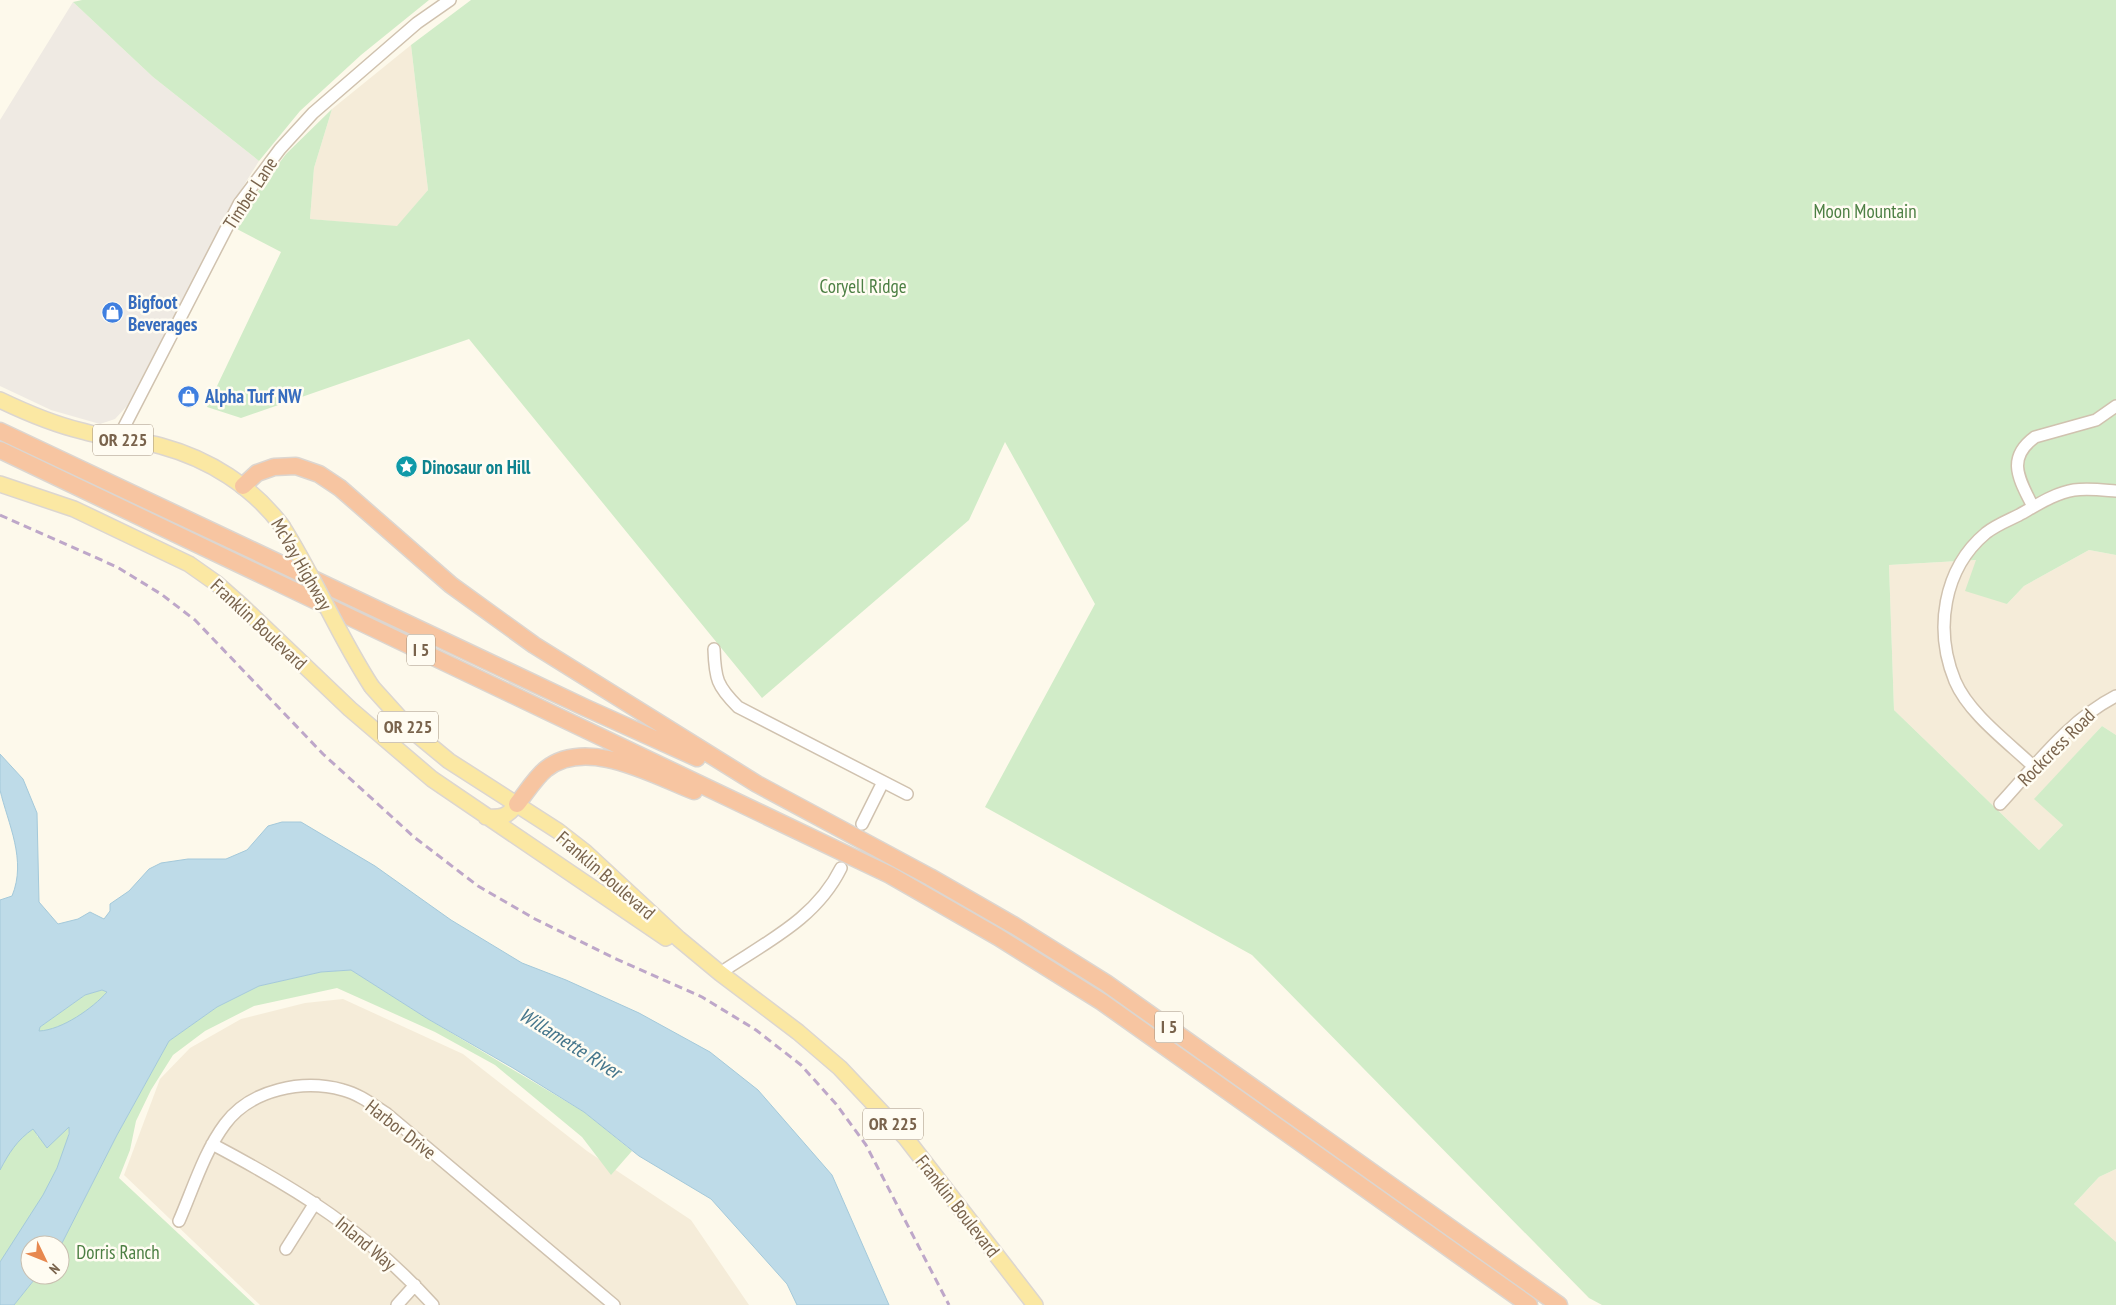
<svg xmlns="http://www.w3.org/2000/svg" width="2116" height="1305" font-family="'PT Sans Narrow',sans-serif">
<style>
.residential{fill:#f5ecd9}
.industrial{fill:#efeae3}
.green{fill:#d1ecc8}
.water{fill:#bedbe8;stroke:#a4c9da;fill-rule:evenodd}
.lines{fill:none;stroke-linecap:round;stroke-linejoin:round}
.minor-casing{stroke:#d0c2af;stroke-width:14}
.major-casing{stroke:#dcd6d0;stroke-width:18}
.highway-casing{stroke:#dcd6d0;stroke-width:19}
.minor{stroke:#fff;stroke-width:11}
.major{stroke:#fbe8a3;stroke-width:15}
.highway{stroke:#f7c5a1;stroke-width:16}
.rail{stroke:#bea7c9;stroke-width:3;stroke-dasharray:8 5;stroke-linecap:butt}
.major-bridge-casing{stroke:#dcd6d0;stroke-width:18;stroke-linecap:butt}
.major-bridge{stroke:#fbe8a3;stroke-width:15}
.labels{text-anchor:middle;stroke-width:5;stroke-linejoin:round;paint-order:stroke}
.shield{fill:#fffcf2;stroke:#a1917e;stroke-width:1}
.shield-label{font-size:18px;font-weight:bold;fill:#79634c}
.street-label{font-size:19px;fill:#79634c;stroke:#fffcf2}
.park-label{font-size:19px;fill:#4c7f43;stroke:#fffcf2}
.shop-label{font-size:19px;font-weight:bold;fill:#366cbe;stroke:#fffcf2;text-anchor:start}
.culture-label{font-size:19px;font-weight:bold;fill:#0d838f;stroke:#fffcf2;text-anchor:start}
.water-label{font-size:20px;font-style:italic;fill:#45768c;stroke:#fffcf2}
</style>
<rect width="100%" height="100%" fill="#fdf9eb"/>
<path class="residential" d="M411 45 428 190 397 227 310 219 314 168 332 109Z
M2089 550 2116 555V735L2102 726 2035 799 2063 825 2039 850 1894 710 1889 565 1977 560 2007 604 2024 586Z
M343 999 463 1054 587 1151 691 1220 749 1305H260L124 1175 160 1079 190 1048 241 1019 305 1003Z
M2116 1169V1242L2074 1204 2099 1177Z"/>
<path class="industrial" d="M73 2 153 77 259 161 234 201 127 406 115 419 100 424 51 410 0 386V120Z"/>
<path class="green" d="M82 0H429L361 55 300 111 259 161 153 77 73 2Z
M471 0H2116V555L2089 550 2024 586 2007 604 1965 591 1976 560 1889 565 1894 710 2039 850 2063 825 2034 799 2102 726 2116 735V1169L2099 1177 2074 1204 2116 1242V1305H1602L1589 1298 1252 955 985 807 1095 604 1005 442 969 520 762 698 469 339 241 418 207 407 281 252 235 228 253 198 286 154 332 109 314 168 310 219 397 226 428 190 411 45Z
M351 970 428 1019 584 1112 632 1151 611 1175 582 1137 495 1065 435 1032 337 988 254 1006 205 1031 173 1055 151 1090 136 1121 130 1150 119 1178 255 1305H14L38 1275H60V1247L117 1135 169 1041 217 1007 259 986 321 972Z
M102 990 108 992C91 1010 64 1029 39 1032L40 1027 85 995Z
M69 1126C70 1159 21 1235 0 1262V1170L9 1153 19 1139 33 1128 38 1137Z"/>
<path class="water" d="M0 754 23 779 37 813 39 902 58 924 78 919 90 912 104 919 110 911V904L129 891 149 869 161 863 188 859H226L247 850 268 826 282 822H301L375 866 451 920 522 963 566 980 639 1013 710 1052 758 1090 832 1175 889 1305H797L787 1284 711 1199 639 1156 584 1112 513 1068 428 1019 351 970 321 972 259 986 217 1007 169 1041 117 1135 60 1247V1245H30V1275H38L14 1305H0V1262L43 1195 57 1168 69 1134V1127L47 1148 33 1129C17 1140 9 1153 0 1170V900L12 896C27 860 8 824 0 790 0 779 0 765 0 754ZM102 990 107 992C93 1008 62 1030 39 1031L40 1027 85 995Z"/>
<g class="lines">
<defs>
<path id="minor" d="M119 440 122 431 239 204 280 149 313 113 417 23 450 0
M2033 507C2020 480 2005 459 2035 437L2096 420 2116 406
M714 649C715 679 717 686 738 707L907 794
M2034 767C2009 743 1969 714 1955 681 1934 630 1943 569 1986 533 1996 525 2009 520 2019 515 2037 505 2055 493 2074 490 2088 488 2103 490 2116 491
M2000 804C2035 766 2069 720 2116 696
M862 824 883 782
M720 973C766 942 816 919 841 868
M212 1144C299 1190 367 1232 433 1305
M179 1221C193 1189 204 1152 225 1124 251 1089 303 1079 343 1090 359 1094 373 1105 387 1114L614 1305
M286 1249 315 1203
M397 1305 415 1285"/>
<path id="major" d="M0 400C27 413 53 424 82 431 94 434 107 438 119 440 133 442 147 442 161 446 209 459 252 486 282 526
M0 484 74 509 189 564 216 583 242 606 350 709 432 779 666 938
M372 687 409 728 449 761 558 831 585 852 679 939 720 973 798 1032 840 1068 905 1137 1035 1305
M486 817C502 818 507 817 517 804"/>
<path id="highway" d="M0 431 586 708 697 758
M0 450 890 875 998 937 1102 1002 1529 1305
M243 486 257 473 274 467 296 466 319 474 340 488 451 585 534 645 757 784 930 877 1015 926 1106 983 1559 1305
M517 804C526 793 535 778 546 769 587 737 653 775 694 791"/>
</defs>
<use href="#minor" class="minor-casing"/>
<use href="#major" class="major-casing"/>
<use href="#highway" class="highway-casing"/>
<use href="#minor" class="minor"/>
<use href="#major" class="major"/>
<use href="#highway" class="highway"/>
<path class="rail" d="M0 515 117 567 161 594 195 620 323 754 414 837 478 886 535 919 614 958 702 997 756 1030 801 1065 836 1104 866 1145 949 1305"/>
<defs>
<path id="major-bridge" d="M282 526C315 578 338 635 372 687"/>
</defs>
<use href="#major-bridge" class="major-bridge-casing"/>
<use href="#major-bridge" class="major-bridge"/>
</g>
<defs>
<symbol id="shop-disc" viewBox="-11 -11 22 22"><circle r="9.5" fill="#3f7fe0" stroke="#fffcf2"/><path d="M-5-2.5h2.3a2.7 3.5 0 0 1 5.4 0H5L5.5 6h-11ZM-1.5-2.5h3a1.5 2.3 0 0 0-3 0Z" fill="#fff"/></symbol>
<symbol id="sight-disc" viewBox="-11 -11 22 22"><circle r="9.5" fill="#0f9aa8" stroke="#fffcf2"/><path d="M0-6L1.8-2.2L6-1.7L2.9 1.2L3.7 5.4L0 3.3L-3.7 5.4L-2.9 1.2L-6-1.7L-1.8-2.2Z" fill="#fff"/></symbol>
</defs>
<g fill-rule="evenodd">
<use href="#shop-disc" x="100" y="300" width="25" height="25"/>
<use href="#shop-disc" x="176" y="384" width="25" height="25"/>
<use href="#sight-disc" x="394" y="454" width="25" height="25"/>
</g>
<g class="labels">
<g class="shield">
<rect x="93" y="424.5" width="60" height="31" rx="4"/>
<rect x="407" y="634.5" width="28" height="31" rx="4"/>
<rect x="378" y="711.5" width="60" height="31" rx="4"/>
<rect x="1155" y="1011.5" width="28" height="31" rx="4"/>
<rect x="863" y="1108.5" width="60" height="31" rx="4"/>
</g>
<g class="shield-label">
<text x="123" y="446">OR 225</text>
<text x="421" y="656">I 5</text>
<text x="408" y="733">OR 225</text>
<text x="1169" y="1033">I 5</text>
<text x="893" y="1130">OR 225</text>
</g>
<g class="street-label">
<text transform="translate(250 193) rotate(-57)" y="7">Timber Lane</text>
<text transform="translate(302 564) rotate(60)" y="7">McVay Highway</text>
<text transform="translate(259 624) rotate(43)" y="7">Franklin Boulevard</text>
<text transform="translate(2056 747) rotate(-45)" y="7">Rockcress Road</text>
<text transform="translate(606 875) rotate(41)" y="7">Franklin Boulevard</text>
<text transform="translate(401 1129) rotate(38)" y="7">Harbor Drive</text>
<text transform="translate(958 1206) rotate(52)" y="7">Franklin Boulevard</text>
<text transform="translate(366 1243) rotate(40)" y="7">Inland Way</text>
</g>
<g class="park-label">
<text x="1865" y="218">Moon Mountain</text>
<text x="863" y="293">Coryell Ridge</text>
<text x="118" y="1259">Dorris Ranch</text>
</g>
<g class="shop-label">
<text x="128" y="309">Bigfoot<tspan x="128" dy="22">Beverages</tspan></text>
<text x="205" y="403">Alpha Turf NW</text>
</g>
<g class="culture-label">
<text x="422" y="474">Dinosaur on Hill</text>
</g>
<g class="water-label">
<text transform="translate(570 1043) rotate(32)" y="7">Willamette River</text>
</g>
</g>
<g transform="translate(45 1260) rotate(133)"><circle r="24" fill="#fffcf2" stroke="#c9bfb0"/>
<path d="M0-4L9 19L0 12L-9 19Z" fill="#e7884f"/>
<text y="-8" font-size="14" font-weight="bold" text-anchor="middle" fill="#79634c">N</text>
</g>
</svg>
